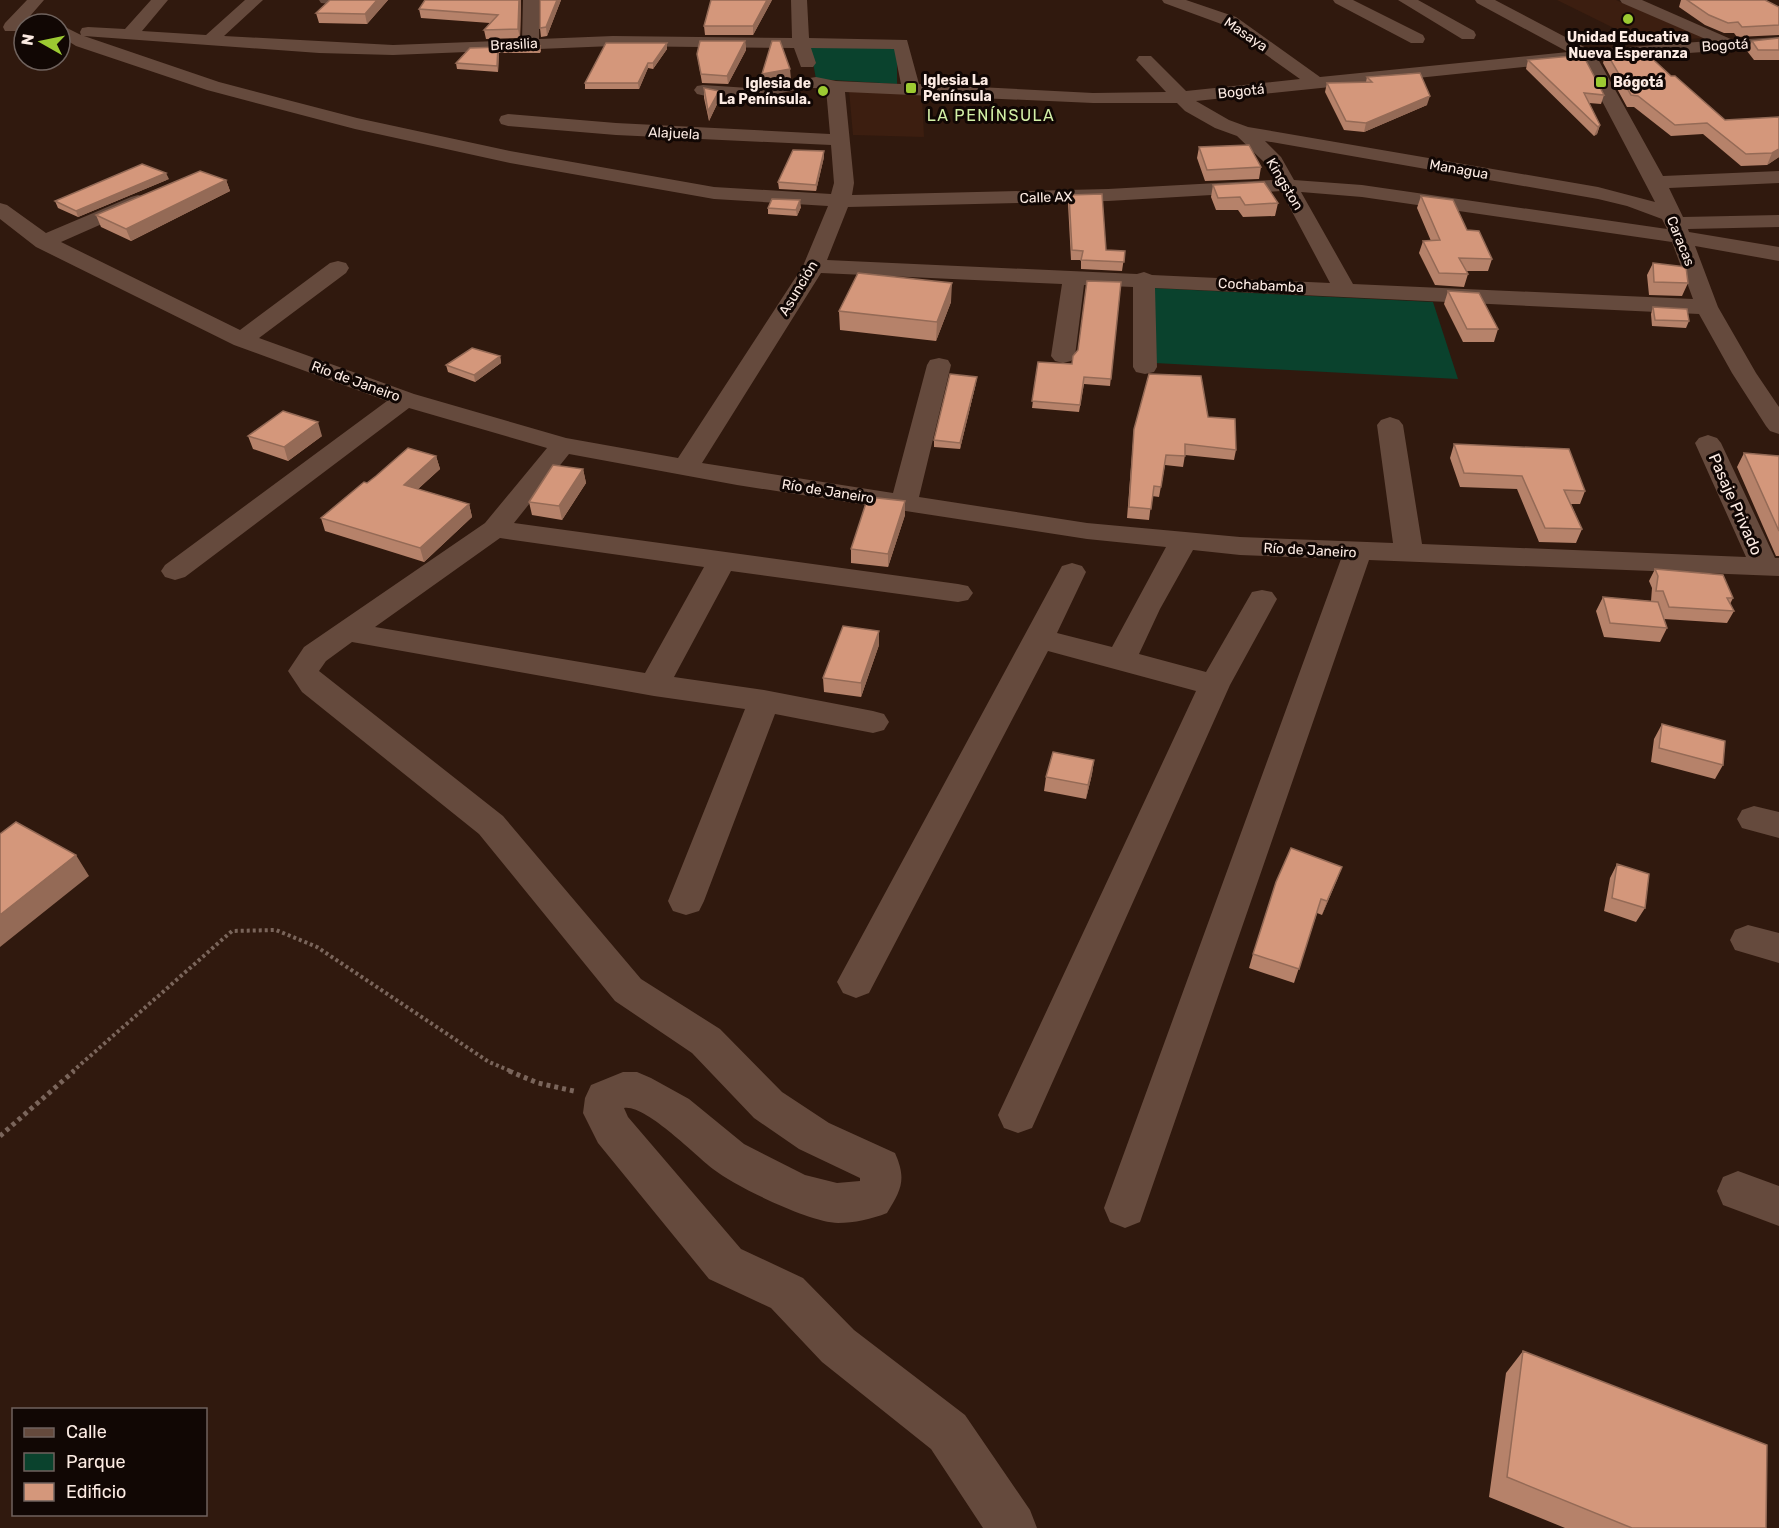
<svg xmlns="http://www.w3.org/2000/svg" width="1779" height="1528" font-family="Rubik,sans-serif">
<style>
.built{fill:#3c1e10}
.green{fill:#0a422d}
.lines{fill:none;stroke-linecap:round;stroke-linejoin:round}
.path-far1{stroke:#7a655b;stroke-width:4;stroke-dasharray:3 3;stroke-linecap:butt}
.path{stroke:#7a655b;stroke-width:5;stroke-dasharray:4 4;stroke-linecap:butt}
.minor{fill:#654a3d;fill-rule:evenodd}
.wall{fill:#b6826a}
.shaded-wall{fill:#946a56}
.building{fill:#d4977b;stroke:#946a56;stroke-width:1.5}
.poi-dot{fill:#9cca32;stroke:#110704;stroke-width:2}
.labels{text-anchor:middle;stroke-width:6;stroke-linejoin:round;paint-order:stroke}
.far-street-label{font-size:14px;fill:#fcebe3;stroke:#110704}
.far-poi-label{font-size:14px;font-weight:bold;fill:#fcebe3;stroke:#110704;text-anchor:start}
.far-quarter-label{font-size:16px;letter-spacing:1.5px;fill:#d3f0a7;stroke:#110704}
.street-label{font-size:16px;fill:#fcebe3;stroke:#110704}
</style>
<rect width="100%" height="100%" fill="#30190e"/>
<path class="built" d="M1557 0H1616L1704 38 1642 42Z
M849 90 922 94 924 137 853 135Z"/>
<path class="green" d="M810 46H897V84L816 79Z
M1152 288 1433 302 1458 379 1155 363Z"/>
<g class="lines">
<path class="path-far1" d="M72 1072 232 931 276 930 317 947 489 1062 513 1072"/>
<path class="path" d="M509 1071 538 1083 574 1091
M0 1136 74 1071"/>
<path class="minor" d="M27 0H44L17 31H5L3 27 5 23Z
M151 0H168L142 31 206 35 245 0H263L224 36 393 45 522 40 523 0H539V39L613 36 792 38 791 0H807L809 38 907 40 919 84 1093 93 1166 92 1136 60 1139 56H1151L1186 91 1300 79 1224 25 1164 3 1162 0H1186L1236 17 1320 77 1568 52 1477 3 1475 0H1495L1590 50 1710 41 1622 3 1620 0H1642L1733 40 1779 37V47L1598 59 1663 176 1779 171V183L1669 188 1683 217 1779 215V227L1688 229 1689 232 1779 247V261L1695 246 1718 307 1756 373 1779 407V434L1770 431 1766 426 1732 373 1699 314 1155 288 1157 367 1154 372 1145 374 1136 372 1133 367V287L1084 285 1075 356 1071 361 1063 363 1055 361 1051 356 1062 284 821 273 702 463 893 493 927 365 930 360 939 358 948 360 951 365 919 497 1087 523 1240 537 1393 543 1377 425 1381 420 1390 417 1399 420 1403 425 1422 544 1746 557 1695 443 1699 438 1708 435 1717 438 1721 443 1775 558H1779V576L1369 560 1140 1222 1125 1228 1110 1222 1104 1208 1341 559 1240 555 1193 550 1160 609 1139 654 1206 672 1252 592 1262 590 1272 592 1277 599 1230 685 1032 1128 1018 1133 1004 1128 998 1115 1196 691 1048 651 869 993 856 998 843 993 837 982 1062 566 1072 563 1082 566 1086 572 1057 633 1112 647 1166 547 1087 539 737 485 569 454 514 523 958 584 968 586 973 593 968 600 958 602 731 571 674 677 764 690 873 711 884 714 889 722 884 730 873 733 775 714 704 901 699 911 686 915 673 911 668 901 745 709 654 696 352 642 326 661 319 671 503 816 641 979 720 1029 782 1092 829 1123 895 1153C907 1180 901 1190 887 1213 872 1219 854 1223 838 1223 809 1222 736 1187 713 1169 695 1155 645 1104 624 1108L628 1117 741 1249 803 1278 854 1330 965 1415 1030 1510 1037 1528H983L931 1449 822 1362 771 1308 709 1279 598 1143 583 1113 585 1098 591 1085 623 1072H637L651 1078 689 1099 744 1144 805 1175 837 1183 860 1181V1178L799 1149 754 1118 692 1053 615 1001 479 834 302 692 288 671 304 647 485 523 547 448 409 408 185 577 175 580 165 577 161 571 165 565 387 401 234 345 36 247 0 219V203L7 205 46 233 131 197 138 195 145 197 148 201 145 205 61 242 240 330 330 263 338 261 346 263 349 268 346 273 259 338 414 394 566 438 678 458 803 266 828 206 714 199 510 163 355 129 207 90 76 46 60 36 61 25 81 35 80 32 82 28 88 27 125 29ZM84 36 319 53 393 55 613 46 794 48 801 67H813L816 63 811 48 894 49 901 84 836 81 816 77 749 88 703 85 697 86 694 90 697 94C718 99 740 101 762 97 783 94 804 85 826 89L830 134 616 123 508 114 501 116 499 120 501 124 508 126 616 135 831 145 834 183 831 194 714 187 510 151 357 118 219 82ZM1581 61 1655 202 1598 187 1248 127 1229 120 1196 101ZM845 92 1093 103H1177L1185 111 1215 128 1237 136 1266 164 1274 180 1108 189 852 195 854 183ZM1265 141 1598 199 1627 206 1662 219 1667 229 1362 185 1294 180 1281 157ZM1281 191 1330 283 1152 275 1144 272 1137 274 827 260 848 207 1108 201ZM1301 192 1362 197 1672 242 1693 299 1353 284ZM500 538 704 567 645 673 375 627Z
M319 0H345L337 5 321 3Z
M1333 0H1353L1423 35 1425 39 1423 43H1411L1335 3Z
M1398 0H1418L1474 31 1476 35 1474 39H1462Z
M1754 806 1779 812V838L1742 828 1737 819 1742 810Z
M1748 925 1779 933V963L1735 950 1730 940 1735 930Z
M1738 1171 1779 1186V1226L1723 1205 1717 1191 1723 1177Z"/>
</g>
<path class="wall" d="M330 0H388L367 24 319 23 316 13Z
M425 0H521L520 38 486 39 484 30 490 23 421 18 419 9Z
M540 0H561L547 36 541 37 540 28Z
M772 0 753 35H705L704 26Z
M1681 0H1765L1779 7V35L1737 37 1734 33H1724L1705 25 1679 7Z
M1779 38V60H1754L1747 51 1752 41Z
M745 41 746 50 728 84 702 83 697 54Z
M667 43V49L653 69 648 68 639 89H585V83Z
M540 46 541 51 540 53H499L498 72 457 69 456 63 470 48Z
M1606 52 1671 76 1725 120 1779 157 1767 165 1741 166 1703 134 1671 136 1634 107H1627L1603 63Z
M1528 60 1604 95 1601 104 1589 103 1600 125 1597 134 1594 136 1526 69Z
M1367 77 1427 105 1364 132 1344 130 1325 92 1327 83 1366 82Z
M704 88 719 100 709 121 704 98Z
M1199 147 1261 167 1259 179 1205 181 1197 158Z
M824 157 816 191 779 189 778 182Z
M169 179 78 217 58 208 55 201Z
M226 180 230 191 131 241 101 227 96 215Z
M1213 185 1278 203 1275 216 1243 217 1238 210H1216L1211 197Z
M1069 195 1106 250 1125 251 1122 271 1081 269V260H1071L1068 204Z
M1421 196 1467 230 1492 259 1488 271H1467L1468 274 1464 287 1435 285 1419 253 1423 241H1431L1417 208Z
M801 207 797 216 768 214V208Z
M1653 263 1688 283 1682 296 1649 295 1647 275Z
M1121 282 1110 386 1084 384 1079 412 1032 408 1038 362 1072 364 1078 350Z
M1448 291 1498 329 1494 342H1463L1444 304Z
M951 302 936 341 840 330 839 311Z
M1653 307 1689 321 1686 328 1652 326 1651 314Z
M500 356 501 363 475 382 448 372 446 365Z
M976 383 960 449 934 447V440Z
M1208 417 1236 450 1234 460 1185 455 1183 467 1165 465 1159 497 1152 496 1149 520 1127 518 1134 429Z
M248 436H322L288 461 253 449Z
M1454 444 1585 491 1580 504H1571L1582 529 1576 543 1539 542 1517 489 1460 487 1450 458Z
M1744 453 1779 456V556H1776L1737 467Z
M436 456 440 469 418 489 469 504 472 517 424 562 325 531 321 518Z
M583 469 586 483 562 520 532 515 529 502Z
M905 501V515L888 567 851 563V549Z
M1655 569 1733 598 1730 604 1734 611 1727 623 1664 619 1667 628 1660 642 1604 637 1596 611 1603 597 1651 601 1652 588 1649 581Z
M879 645 861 697 824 692 823 678Z
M1662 724 1723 765 1715 779 1651 762 1654 739Z
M1094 760 1092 774 1086 799 1044 791 1046 777Z
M1617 864 1645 908 1636 922 1604 911 1610 878Z
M1342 867 1322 915 1317 913 1294 983 1249 968 1253 954Z
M1523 1351 1766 1528H1565L1489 1497 1506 1373Z"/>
<path class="shaded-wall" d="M377 0H388L367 24 365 14Z
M519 0H521L520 38 518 29Z
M557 0H561L547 36 546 27Z
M767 0H772L753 35V26Z
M745 41 746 50 728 84 727 76Z
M667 43V49L653 69V63Z
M498 47 499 53 498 72 497 66Z
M648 63V68L639 89 638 83Z
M790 69 791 79 762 84V74Z
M719 91V100L709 121 708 111Z
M1430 96 1427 105 1364 132 1366 123Z
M1600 125 1597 134 1594 136 1598 127Z
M1779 149V157L1767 165 1772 153Z
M824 151V157L816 191V185Z
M166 173 169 179 78 217 76 211Z
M226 180 230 191 131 241 126 229Z
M800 200 801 207 797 216 796 210Z
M952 283 951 302 936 341 937 322Z
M500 356 501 363 475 382 474 375Z
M977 377 976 383 960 449V443Z
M318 422 322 436 288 461 284 447Z
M436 456 440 469 408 498 404 485Z
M583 469 586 483 562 520 559 506Z
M905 501V515L888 567V554Z
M469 504 472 517 424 562 420 548Z
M879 631V645L861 697V683Z
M1094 760 1092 774 1086 799 1088 785Z
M76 855 89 876 0 947V915Z
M1342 867 1337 880 1322 915 1327 901Z"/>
<path class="building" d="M330 0H377L365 14 316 13Z
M425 0H519L518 29 484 30 498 15 419 9Z
M540 0H557L546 27 540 28Z
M711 0H767L753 26H704Z
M1687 0H1765L1779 7V25L1742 27 1738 22 1728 23 1709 15Z
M1779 38V50H1758L1752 41Z
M700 41H745L727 76 701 74 697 54Z
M772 41H780L790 69 762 74Z
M606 43H667L653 63H648L638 83H585Z
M540 46 539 48 498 47 497 66 456 63 470 48Z
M1643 50 1671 76H1675L1725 120 1779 117V149L1772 153 1746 154 1707 123 1675 125 1638 96 1631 95 1606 52Z
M1583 55 1604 95 1584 93 1600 125 1598 127 1528 60Z
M1420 73 1430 96 1366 123 1346 121 1327 83 1372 82 1367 77Z
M704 88 719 91 708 111Z
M1249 145 1261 167 1207 170 1199 147Z
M793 150 824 151 816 185 778 182Z
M142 164 166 173 76 211 55 201Z
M200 171 226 180 126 229 96 215Z
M1264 182 1278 203 1245 205 1240 197 1218 198 1213 185Z
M1102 194 1106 250 1125 251 1124 262 1081 260 1083 251 1072 250 1069 195Z
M1421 196 1453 200 1467 230 1479 231 1492 259 1459 258 1468 274 1439 273 1423 241 1440 240Z
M772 199 800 200 796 210 768 208Z
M1653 263 1686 267 1688 283 1654 282Z
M858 273 952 283 937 322 839 311Z
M1087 281 1121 282 1111 379 1084 377 1080 405 1032 401 1038 362 1072 364 1073 356 1078 350Z
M1448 291 1479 293 1498 329H1467Z
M1653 307 1687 309 1689 321 1655 320Z
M472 348 500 356 474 375 446 365Z
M950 374 977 377 960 443 934 440Z
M1149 374 1201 376 1208 417 1235 419 1236 450 1185 444V456L1166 455 1161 487 1154 486 1151 509 1129 507 1134 429Z
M283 411 318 422 284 447 248 436Z
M1454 444 1569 449 1585 491 1564 490 1582 529 1545 528 1522 476 1464 473Z
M408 448 436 456 404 485 469 504 420 548 321 518 364 482 367 483 376 476Z
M1744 453 1779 456V531Z
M553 465 583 469 559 506 529 502Z
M868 497 905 501 888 554 851 549Z
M1655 569 1723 575 1733 598H1727L1734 611 1669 607 1663 591H1656L1658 576Z
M1603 597 1658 602 1667 628 1610 623Z
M843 626 879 631 861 683 823 678Z
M1662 724 1725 741 1723 765 1659 748Z
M1053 752 1094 760 1088 785 1046 777Z
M16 822 76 855 0 915V834Z
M1291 848 1342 867 1327 901 1321 899 1299 969 1253 954 1276 882Z
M1617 864 1649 874 1645 908 1612 898Z
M1523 1351 1767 1445 1766 1528H1632L1507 1477Z"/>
<g class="poi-dot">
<circle cx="1628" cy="19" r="6"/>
<rect x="1595" y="76" width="12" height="12" rx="3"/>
<rect x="905" y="82" width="12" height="12" rx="3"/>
<circle cx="823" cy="91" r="6"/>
</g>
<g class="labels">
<g class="far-street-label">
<text transform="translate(1246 34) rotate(34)" y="5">Masaya</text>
<text transform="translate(514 44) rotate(-3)" y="5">Brasilia</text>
<text transform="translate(1725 45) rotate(-4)" y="5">Bogotá</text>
<text transform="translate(1241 91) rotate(-6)" y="5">Bogotá</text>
<text transform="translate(674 133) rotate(3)" y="5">Alajuela</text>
<text transform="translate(1459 169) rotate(10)" y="5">Managua</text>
<text transform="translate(1285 184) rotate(59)" y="5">Kingston</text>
<text transform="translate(1046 197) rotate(-2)" y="5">Calle AX</text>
<text transform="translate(1681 241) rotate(68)" y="5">Caracas</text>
<text transform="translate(1261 285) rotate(3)" y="5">Cochabamba</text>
<text transform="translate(798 288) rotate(-59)" y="5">Asunción</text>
<text transform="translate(356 381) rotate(20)" y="5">Río de Janeiro</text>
<text transform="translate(828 491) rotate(9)" y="5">Río de Janeiro</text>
<text transform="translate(1310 550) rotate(3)" y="5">Río de Janeiro</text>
</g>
<g class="far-poi-label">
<text x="1628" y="42" text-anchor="middle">Unidad Educativa<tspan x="1628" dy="16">Nueva Esperanza</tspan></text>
<text x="923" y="85">Iglesia La<tspan x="923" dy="16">Península</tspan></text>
<text x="1613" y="87">Bógotá</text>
<text x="811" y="88" text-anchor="end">Iglesia de<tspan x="811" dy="16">La Península.</tspan></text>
</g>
<g class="far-quarter-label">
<text x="991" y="121">LA PENÍNSULA</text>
</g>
<g class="street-label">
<text transform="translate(1736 504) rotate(66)" y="6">Pasaje Privado</text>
</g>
</g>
<rect x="12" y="1408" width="195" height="108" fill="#110704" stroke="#6f625d" stroke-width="1.5"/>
<rect x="24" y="1428" width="30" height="9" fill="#654a3d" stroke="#6f625d" stroke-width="1.5"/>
<text x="66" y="1438" font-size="18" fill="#fcebe3">Calle</text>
<rect x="24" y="1453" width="30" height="18" fill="#0a422d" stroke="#6f625d" stroke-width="1.5"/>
<text x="66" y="1468" font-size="18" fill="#fcebe3">Parque</text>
<rect x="24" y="1483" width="30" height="18" fill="#d4977b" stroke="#6f625d" stroke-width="1.5"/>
<text x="66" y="1498" font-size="18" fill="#fcebe3">Edificio</text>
<g transform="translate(42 42) rotate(279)"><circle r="28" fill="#110704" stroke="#6f625d" stroke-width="1.5"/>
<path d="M0-4.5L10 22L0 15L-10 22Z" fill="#9cca32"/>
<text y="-9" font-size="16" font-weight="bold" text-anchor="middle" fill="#fcebe3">N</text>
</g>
</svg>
